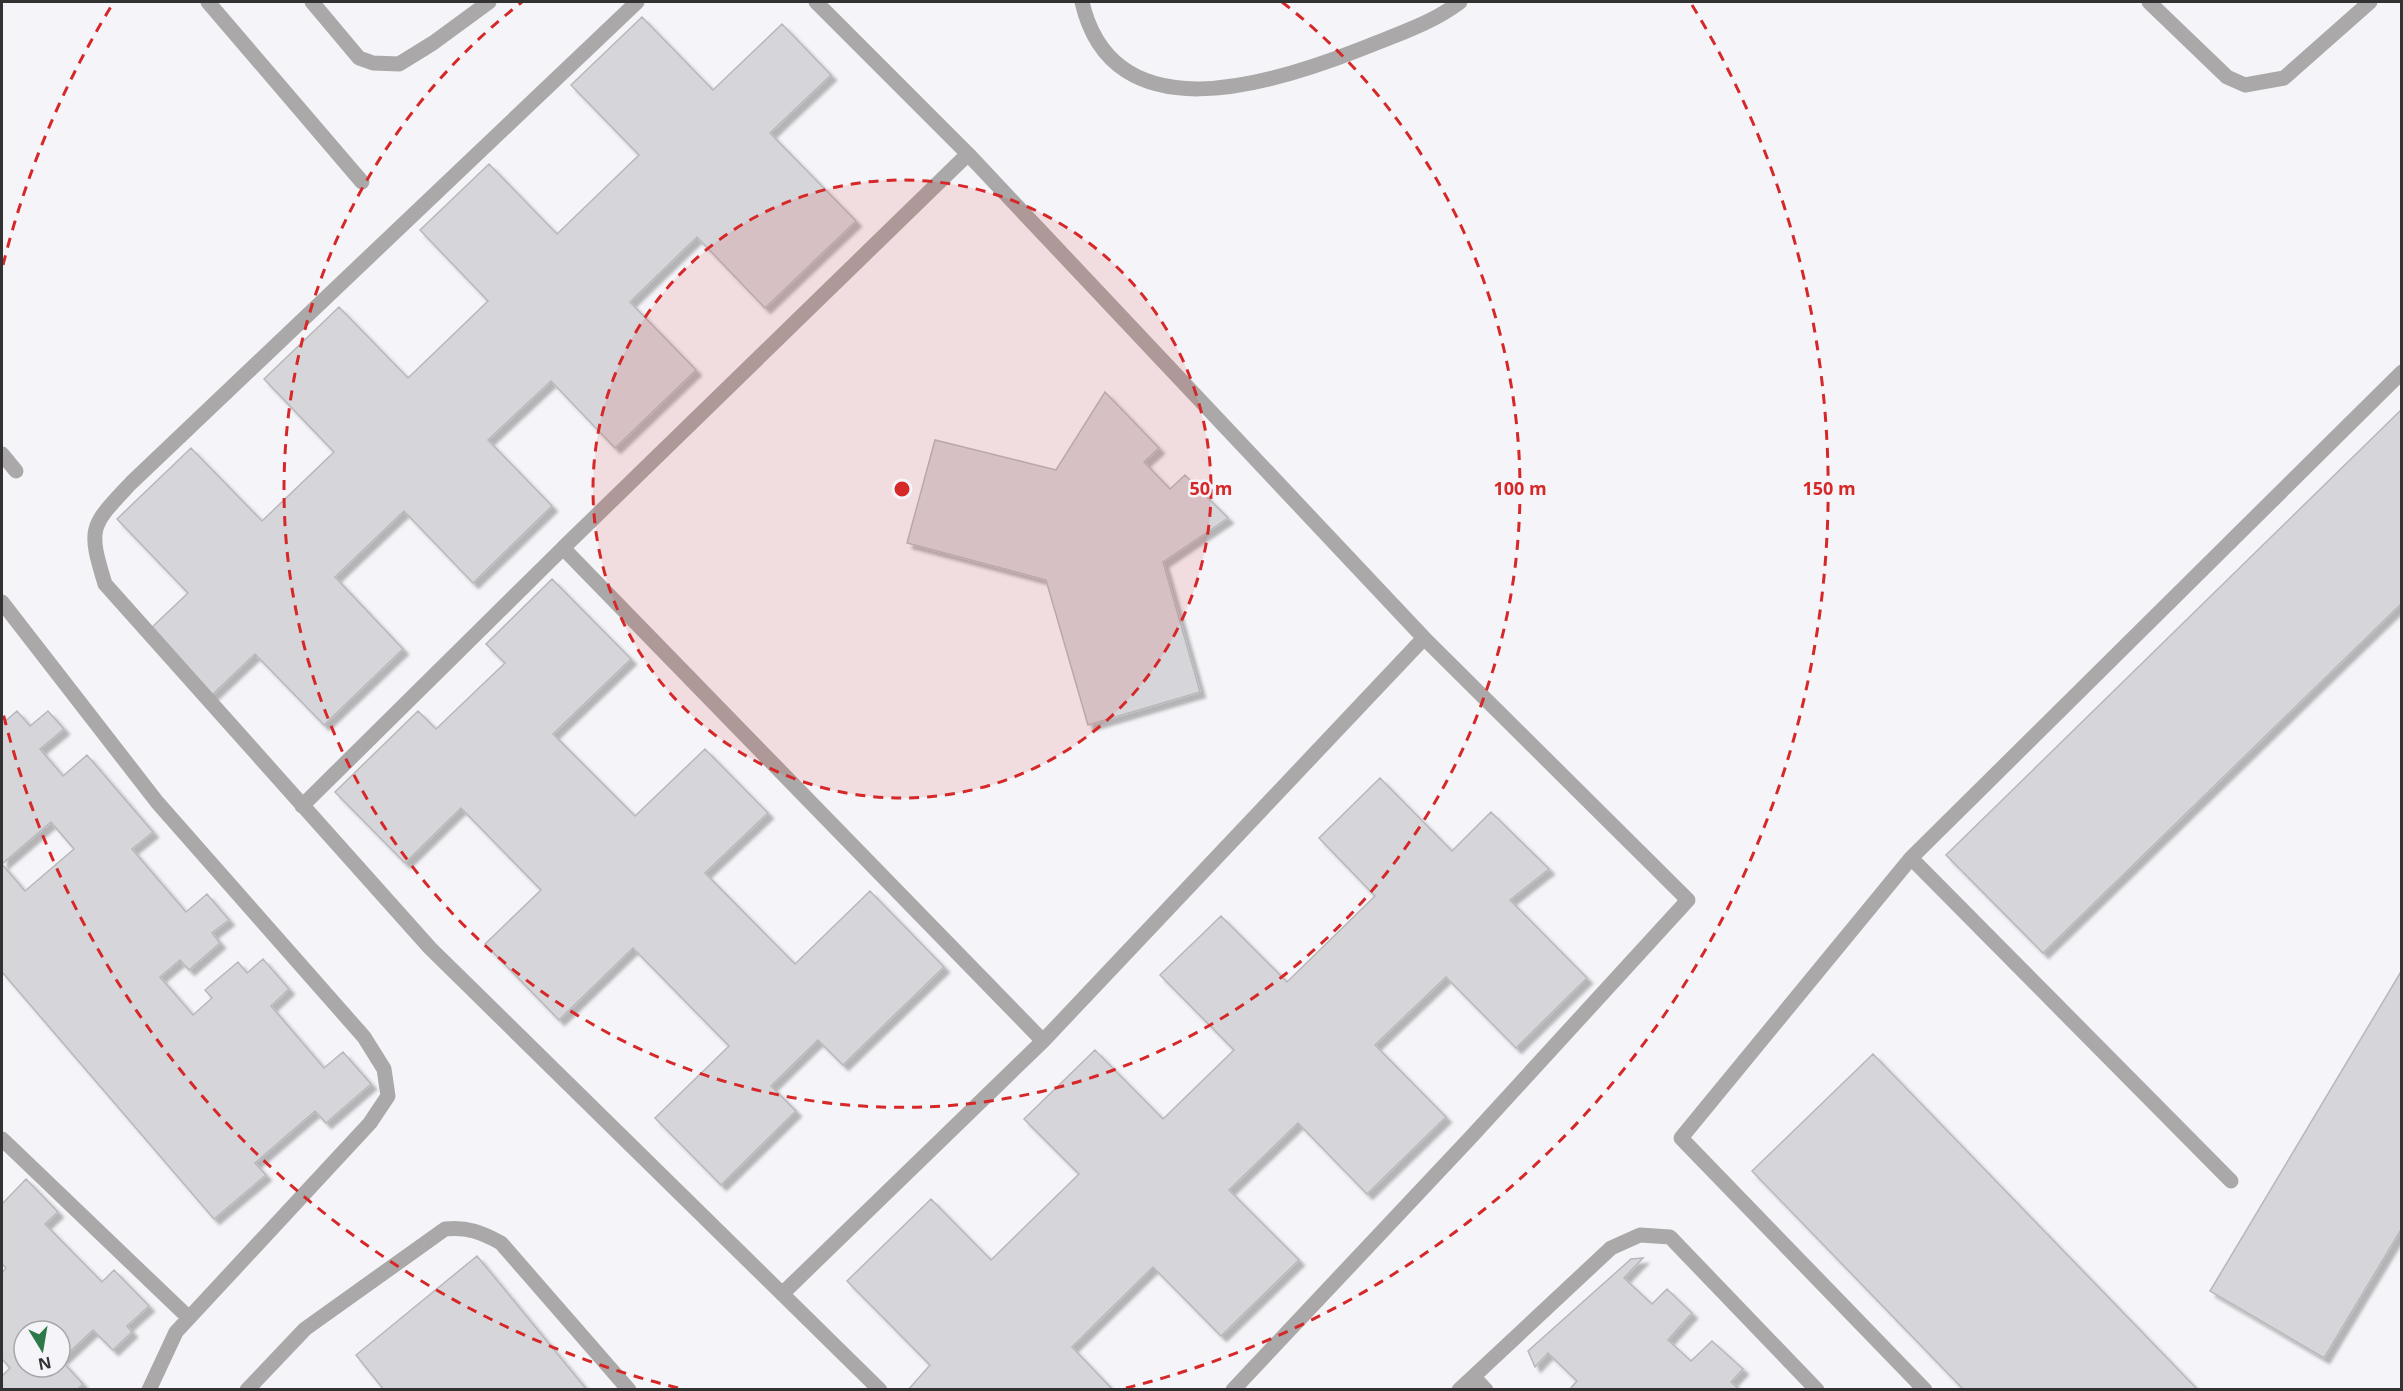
<svg xmlns="http://www.w3.org/2000/svg" width="2403" height="1391" font-family="'Open Sans',sans-serif">
<style>
.building{fill:#d6d5d9;stroke:#b8b8bb;stroke-width:1.5;fill-rule:evenodd;filter:url(#shadow)}
.lines{fill:none;stroke-linecap:round;stroke-linejoin:round}
.service{stroke:#aaa8a8;stroke-width:15}
.minor{stroke:#aaa8a8;stroke-width:15}
.ring{fill:none;stroke:#d62828;stroke-width:3;stroke-dasharray:10 8}
.centre{fill:#d62828;stroke:#f5f5f9;stroke-width:3}
.ring-label{font-size:18px;text-anchor:middle;font-weight:bold;fill:#d62828;stroke:#f5f5f9;stroke-width:5;stroke-linejoin:round;paint-order:stroke}
</style>
<defs>
<filter id="shadow"><feDropShadow dx="5.5" dy="5.5" stdDeviation="1.5" flood-color="#0004"/></filter>
</defs>
<rect width="100%" height="100%" fill="#f5f5f9"/>
<path class="building" d="M642 17 713 90 782 24 831 75 770 133 856 221 765 308 697 237 630 302 696 370 615 448 551 381 488 440 552 506 473 583 404 511 335 577 403 649 324 725 255 654 212 695 149 630 188 593 117 519 191 448 262 521 334 452 264 379 339 307 408 378 488 301 420 230 489 164 557 234 639 155 571 85Z
M1105 392 1159 448 1144 462 1170 489 1185 475 1228 518 1163 562 1200 692 1088 725 1046 580 907 543 935 440 1056 470Z
M2402 409V603L2043 953 1946 855Z
M552 579 631 659 553 734 635 816 705 749 768 813 705 873 795 964 870 891 944 967 843 1065 818 1040 771 1086 796 1111 721 1185 655 1118 729 1046 633 948 559 1020 485 944 541 890 461 808 405 863 335 792 418 711 436 729 505 663 486 644Z
M17 711 30 726 48 711 64 729 40 749 63 776 87 755 153 832 132 849 186 912 207 894 229 920 212 933 220 943 189 970 180 960 160 977 193 1015 212 998 205 990 238 962 247 973 263 959 289 989 271 1006 324 1068 343 1052 371 1084 326 1123 315 1111 255 1163 266 1175 214 1219 2 972V864L25 891 74 849 51 822 2 864V724Z
M1380 778 1452 851 1491 812 1549 869 1510 900 1587 978 1516 1048 1446 977 1375 1045 1446 1117 1367 1194 1298 1123 1229 1190 1299 1260 1221 1336 1153 1267 1072 1347 1113 1390H908L930 1365 847 1281 931 1199 991 1260 1079 1174 1024 1119 1095 1050 1163 1119 1234 1050 1160 975 1221 916 1287 982 1375 896 1319 838Z
M2402 970V1228L2324 1358 2210 1291Z
M1873 1054 2198 1390H1964L1752 1171Z
M26 1179 58 1212 45 1224 102 1282 114 1270 149 1306 127 1326 132 1332 113 1350 93 1330 61 1360 83 1384 77 1390H2V1376L10 1368 2 1359V1273L6 1268 2 1264V1204ZM24 1331H60V1367H24Z
M477 1256 587 1390H384L356 1355Z
M1643 1258 1624 1278 1652 1304 1667 1289 1692 1313 1668 1340 1691 1361 1712 1341 1743 1369 1731 1382 1740 1390H1569L1577 1381 1548 1353 1535 1367 1528 1351 1631 1259Z"/>
<g class="lines">
<path class="service" d="M1082 2C1113 136 1272 84 1361 49 1395 35 1431 24 1460 2
M2149 2 2227 77 2245 85 2284 78 2370 2
M247 1390 305 1329 445 1229C468 1227 481 1232 501 1243L629 1390"/>
<path class="minor" d="M208 2 362 182
M312 2 359 58 373 63 399 64 433 43 489 2
M637 2 131 483C91 526 87 526 105 584L430 948 880 1390
M816 2 968 154 1424 638 1688 900 1472 1136 1233 1390
M968 154 563 548 1043 1041 1424 638
M2 454 16 471
M2 602 157 802 364 1037 384 1069 388 1096 370 1123 176 1332 149 1390
M302 806 563 548
M1911 858 2231 1181
M2 1139 189 1318
M782 1294 1043 1041
M1474 1377 1486 1390
M1459 1390 1611 1248 1640 1235 1670 1237 1817 1390
M1925 1390 1681 1138 1911 858 2402 372"/>
</g>
<circle cx="902" cy="489" r="309" fill="#d62828" fill-opacity=".12"/>
<g class="ring">
<circle cx="902" cy="489" r="309"/>
<path d="M1282 2A618 618 0 1 1 522 2"/>
<path d="M678 1388A927 927 0 0 1 3 713M3 265A927 927 0 0 1 112 5M1692 5A927 927 0 0 1 1126 1388"/>
</g>
<circle cx="902" cy="489" r="9" class="centre"/>
<g class="ring-label">
<text x="1211" y="495">50 m</text>
<text x="1520" y="495">100 m</text>
<text x="1829" y="495">150 m</text>
</g>
<rect width="2403" height="1391" fill="none" stroke="#323233" stroke-width="6"/>
<g transform="translate(42 1349) rotate(169)"><circle r="28" fill="#f5f5f9" stroke="#a7a7aa" stroke-width="1.5"/>
<path d="M0-4.5L10 22L0 15L-10 22Z" fill="#2d7947"/>
<text y="-9" font-size="16" font-weight="bold" text-anchor="middle" fill="#323233">N</text>
</g>
</svg>
